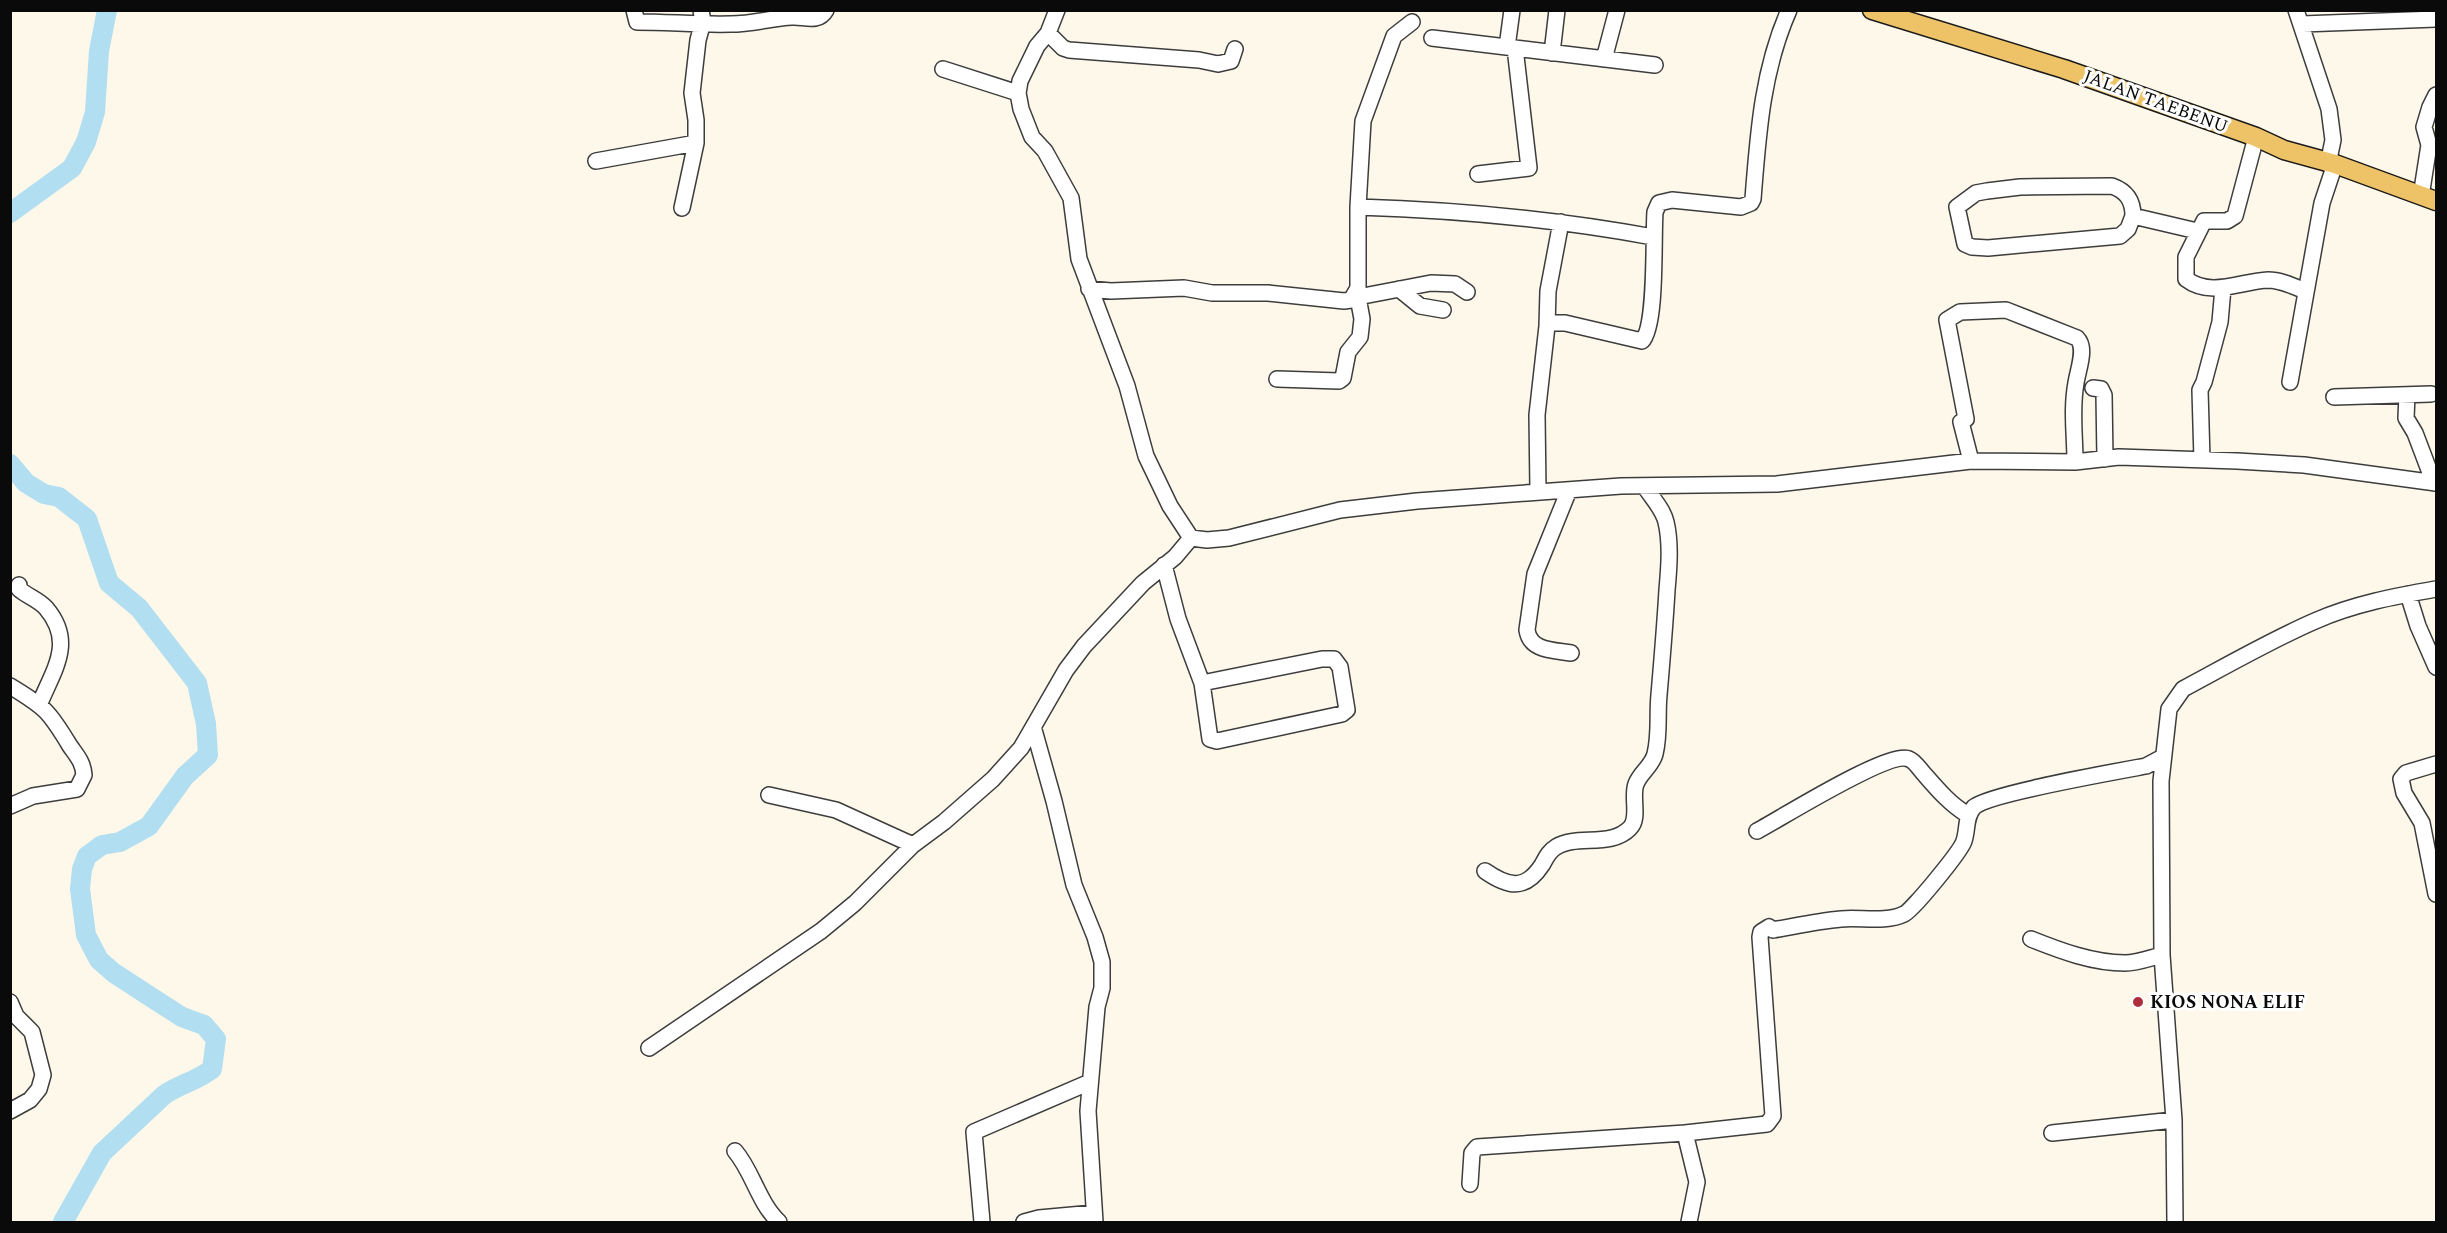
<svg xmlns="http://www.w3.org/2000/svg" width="2447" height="1233" font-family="Spectral,serif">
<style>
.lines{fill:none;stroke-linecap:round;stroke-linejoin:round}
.river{stroke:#b2def1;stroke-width:20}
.minor-casing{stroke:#3d3d3d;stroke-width:18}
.major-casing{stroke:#1b1b1b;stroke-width:21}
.minor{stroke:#fff;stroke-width:15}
.major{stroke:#eec368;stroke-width:18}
.poi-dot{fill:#af2e3e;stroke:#fff;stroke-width:2}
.labels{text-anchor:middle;stroke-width:6;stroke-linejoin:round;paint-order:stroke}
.street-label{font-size:18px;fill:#0a0a0a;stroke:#fff}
.poi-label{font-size:18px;font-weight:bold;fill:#0a0a0a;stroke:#fff;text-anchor:start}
</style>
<rect width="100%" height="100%" fill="#fdf8e9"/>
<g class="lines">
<path class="river" d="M10 213 72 168 86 142 95 112 99 51 107 10
M10 464 26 483 44 494 59 497 87 519 109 583 139 608 197 683 206 724 208 755 185 776 149 826 120 842 102 845 87 856 82 869 80 889 86 935 99 960 114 973 157 1001 182 1017 204 1025 216 1039 212 1069C197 1081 180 1084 164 1095L102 1153 63 1222"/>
<defs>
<path id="minor" d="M634 10 637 22C669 22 700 25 731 24 752 24 772 18 792 17 804 16 818 24 826 10
M1057 10 1048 33 1037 46 1020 81 1018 93 1021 109 1032 137 1045 151 1071 198 1079 259 1127 386 1146 456 1170 506 1191 538 1207 540 1229 538 1340 510 1417 501 1621 486 1777 484 1971 461 2075 462 2119 457 2237 461 2304 465 2436 483
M2296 10 2329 109 2333 140 2328 164
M2302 24 2436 19
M1048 33 1063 48 1069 50 1199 60 1218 64 1231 61 1235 49
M1432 38 1655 65
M1507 47 1512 10
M1552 53 1557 10
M1604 59 1617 10
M943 69 1018 93
M2256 137 2235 216 2227 221H2204L2186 257V279C2211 298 2241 281 2268 280 2281 280 2293 286 2305 291
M596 161 696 143
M1478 174 1529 168 1515 48
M2421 196 2429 145 2424 127 2430 107 2436 95
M1358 207C1458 210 1555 219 1653 237
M682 208 696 143V120L692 93 698 40 703 22 701 10
M2133 216 2128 229 2120 236 1988 248 1972 247 1965 244 1957 207 1976 193 1987 191 2020 187 2112 186C2126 191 2133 200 2133 216L2197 231
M1089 289 1111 291 1184 288 1212 293H1268L1344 301 1351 300 1358 288V207L1363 121 1394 36 1412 22
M1399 289 1420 306 1443 310
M1358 297 1431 283 1455 284 1467 292
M1547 326 1548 291 1561 222
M1277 379 1339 381 1343 378 1348 352 1360 337 1362 319 1357 292
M2290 382 2322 203 2335 164
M2093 388 2101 389 2104 395 2105 459
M2407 395 2406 418 2415 433 2434 483
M2334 397 2431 394
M2202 460 2200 390 2204 382 2220 322 2223 288
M1971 461 1961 422 1966 419 1947 320 1960 312 2006 310 2077 338C2087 348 2078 369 2076 383 2071 409 2075 436 2075 462
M1569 490 1535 574 1527 630C1530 651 1553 650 1571 653
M1538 491 1537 415 1547 326 1551 323H1565L1642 341C1657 326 1653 238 1655 212L1659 203 1672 200 1741 207 1751 203 1753 199C1758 135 1762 71 1789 10
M1164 565 1178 619 1202 683 1210 739 1217 741 1342 714 1347 710 1340 667 1334 659H1322L1202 683
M19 585V589C27 596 39 600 46 608 75 642 54 669 40 703
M2408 594 2418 626 2436 667
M10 686C45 707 49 711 70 746 77 756 83 762 84 775L77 789 33 796 10 806
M1034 730 1054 801 1074 885 1095 937 1102 962V988L1097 1007 1088 1111 1095 1222
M2436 764 2406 773 2401 779 2404 793 2422 823 2436 894
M769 795 836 810 913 845
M1757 831C1780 819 1889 750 1909 759 1915 761 1920 770 1925 775 1938 790 1951 805 1968 815
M1485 871C1508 887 1525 891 1542 865 1546 858 1549 851 1556 847 1577 834 1611 848 1630 828 1640 818 1631 797 1636 784 1640 773 1652 766 1655 754 1660 734 1657 714 1659 695 1662 660 1665 625 1667 590 1669 568 1671 543 1666 522 1663 509 1652 498 1645 487
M2031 939C2061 951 2093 963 2125 963 2137 963 2150 958 2162 955
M10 1002 16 1016 32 1032 43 1075 39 1089 30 1100 10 1111
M649 1048 821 931 855 903 913 845 944 822 993 779 1021 748 1066 670 1084 646 1143 583 1175 557 1191 538
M2052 1133 2174 1120
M735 1151C753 1172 758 1202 779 1222
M1470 1184 1472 1153 1477 1147 1685 1133
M982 1222 974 1132 1090 1082
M1024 1222 1039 1218 1094 1213
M1689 1222 1697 1182 1685 1133 1767 1124 1773 1116 1760 937 1761 932 1769 927 1773 930C1796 926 1818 921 1841 919 1860 917 1886 923 1904 914 1912 911 1961 851 1964 841 1968 829 1965 817 1974 807 1988 794 2119 771 2146 766L2163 757
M2175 1222 2174 1120 2162 955 2161 781 2169 709 2183 689C2226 666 2271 640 2315 621 2353 604 2396 596 2436 589"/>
<path id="major" d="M1872 10 2064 69 2256 137 2284 150 2335 164 2436 201"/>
</defs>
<use href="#minor" class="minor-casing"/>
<use href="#major" class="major-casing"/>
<use href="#minor" class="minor"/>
<use href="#major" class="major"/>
</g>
<circle class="poi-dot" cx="2138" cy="1002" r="6"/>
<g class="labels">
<g class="street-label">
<text transform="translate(2156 101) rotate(20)" y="6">JALAN TAEBENU</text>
</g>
<g class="poi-label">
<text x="2150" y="1008">KIOS NONA ELIF</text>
</g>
</g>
<rect width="2447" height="1233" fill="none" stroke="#0a0a0a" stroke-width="24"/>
</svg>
